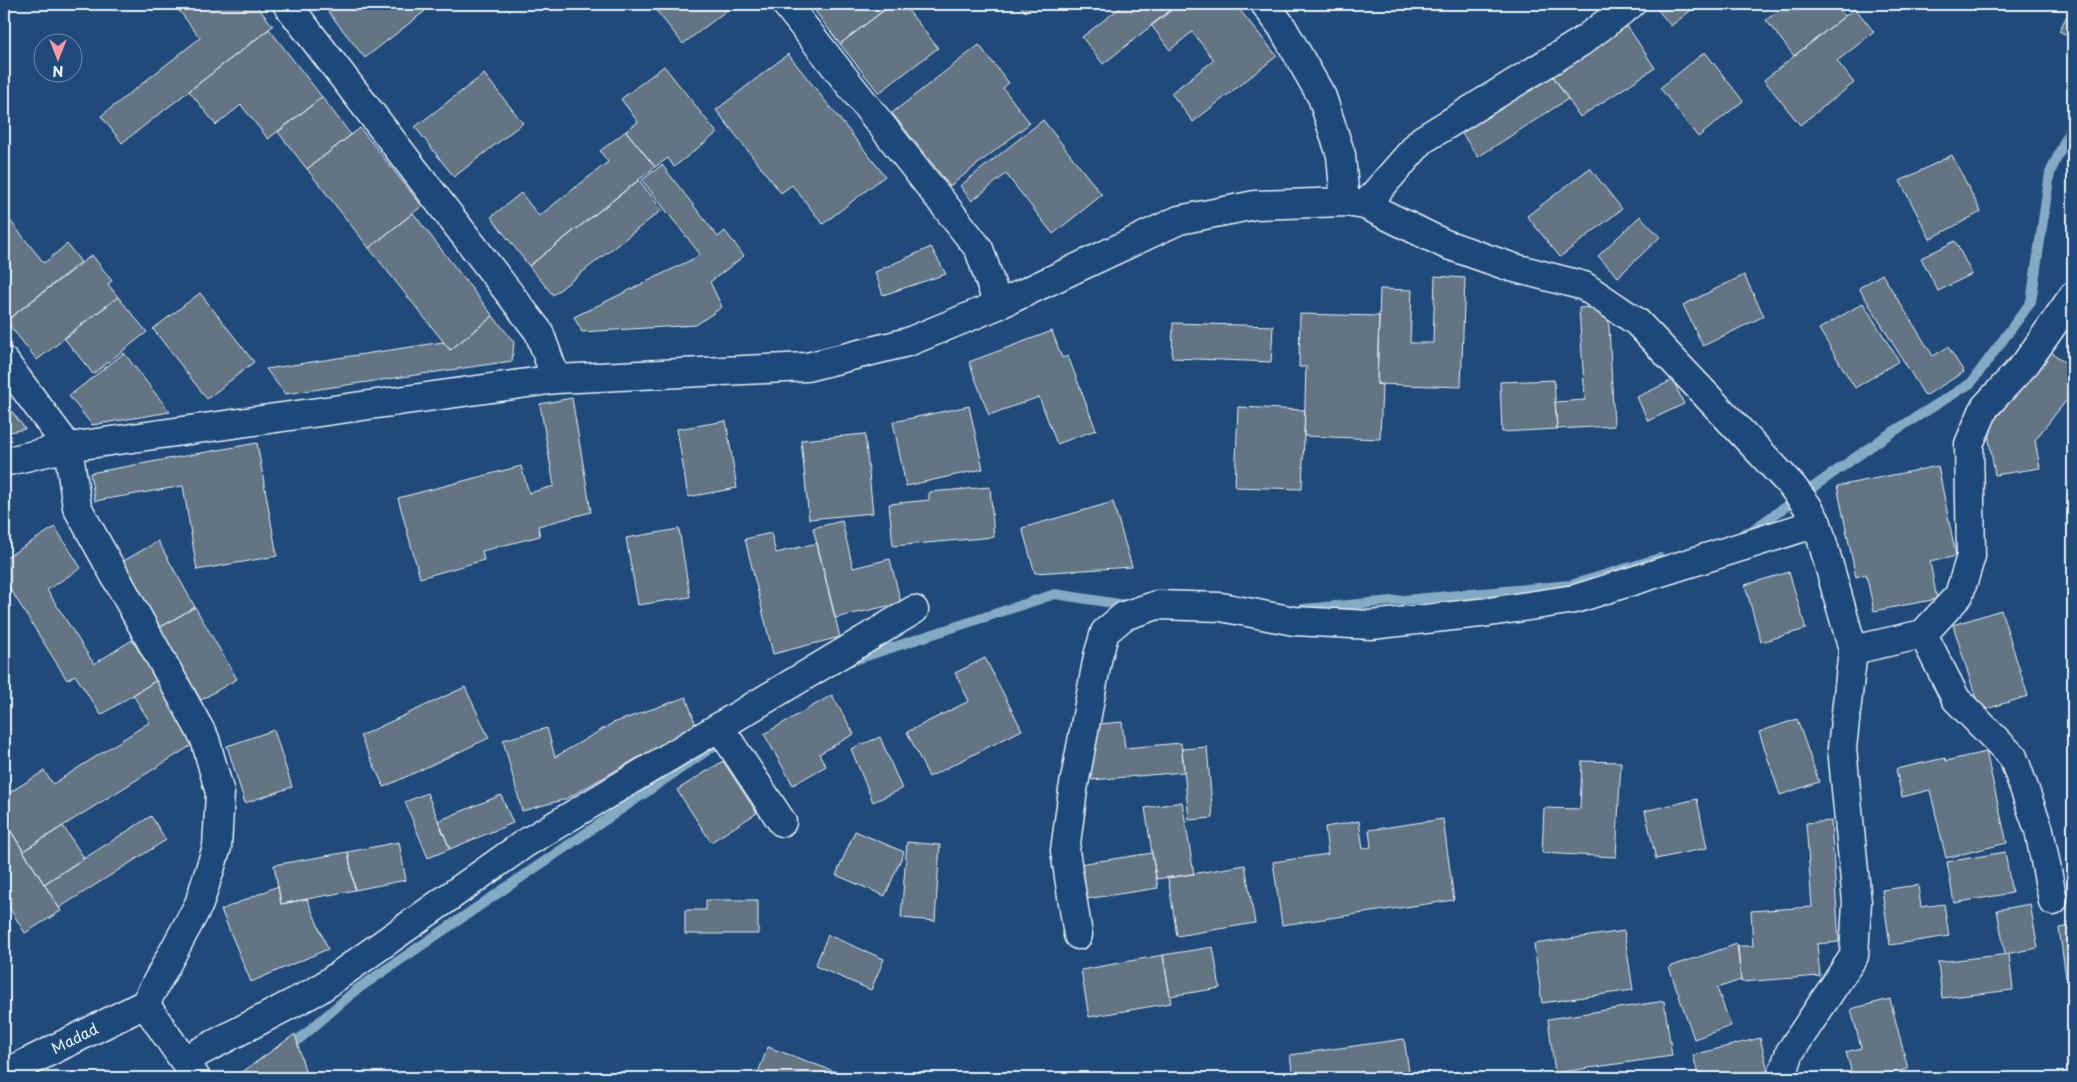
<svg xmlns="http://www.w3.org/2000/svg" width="2077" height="1082" font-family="'Playpen Sans',sans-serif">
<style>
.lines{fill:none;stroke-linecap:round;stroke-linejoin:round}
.stream{stroke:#85aac3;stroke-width:10}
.building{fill:#637483;stroke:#e8f1f8}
.minor-casing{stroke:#e8f1f8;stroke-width:31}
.minor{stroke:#1f4a7a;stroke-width:28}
.labels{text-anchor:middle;stroke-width:4.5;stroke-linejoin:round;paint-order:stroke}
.street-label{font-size:15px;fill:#e8f1f8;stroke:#1f4a7a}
</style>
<rect width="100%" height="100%" fill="#1f4a7a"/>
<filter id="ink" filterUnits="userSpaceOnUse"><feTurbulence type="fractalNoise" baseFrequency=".02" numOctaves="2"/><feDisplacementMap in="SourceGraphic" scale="10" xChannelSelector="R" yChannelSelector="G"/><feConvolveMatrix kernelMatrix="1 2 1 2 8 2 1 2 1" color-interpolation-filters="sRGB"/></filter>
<g filter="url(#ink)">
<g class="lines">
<path class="stream" d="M1744 533 1751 531 1883 438 1971 383 2031 302 2050 173 2073 123
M1303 609 1571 585 1660 558
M848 662 1055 594 1132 606
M288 1049 356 990 724 739"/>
</g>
<path class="building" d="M174 4H255L273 26 122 143 101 116 200 38Z
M322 4H419L425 11 365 58Z
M651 4H735L683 44Z
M816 4H892L840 44 812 7Z
M892 4H903L938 48 879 93 840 44Z
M1019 4H1035L1025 12Z
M1125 4H1179L1103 64 1082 37Z
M1179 4H1235L1277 56 1193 122 1171 93 1214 60 1192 32 1170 50 1151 25Z
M1653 4H1699L1671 26Z
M1788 4H1835L1845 16 1794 56 1766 20Z
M2073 4V38L2059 31Z
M1855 8 1874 32 1837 61 1854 83 1800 125 1764 80Z
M1626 24 1655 68 1580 117 1551 73Z
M269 29 322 97 268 139 241 105 216 125 189 91Z
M979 45 1009 83 1003 88 1030 123 950 186 892 113Z
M1705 52 1743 101 1698 137 1660 88Z
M788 54 885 176 823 224 792 185 781 193 716 110Z
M664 66 717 133 674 167 668 158 655 167 626 131 638 122 621 99Z
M1551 73 1568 99 1478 157 1461 132Z
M484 74 523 123 454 177 415 127Z
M322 97 351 135 307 169 278 132Z
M1043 120 1102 195 1053 234 1006 174 972 201 960 186Z
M360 128 422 206 369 248 307 169Z
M626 131 655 167 529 266 491 217 521 193 539 216 608 162 600 151Z
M1952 155 1981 212 1930 239 1900 181Z
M662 165 718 237 725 231 744 256 710 282 722 307 696 325 582 332 574 317 695 258 700 254 642 180Z
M1590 168 1622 209 1560 257 1527 216Z
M639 180 662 210 553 295 529 266Z
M4 213 44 263 67 244 81 262 6 321 4 318Z
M413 213 493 316 450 350 369 248Z
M1640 216 1660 237 1618 277 1598 256Z
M1955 241 1972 274 1938 291 1921 258Z
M931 247 946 274 883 295 875 272Z
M92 255 112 281 108 284 118 297 37 360 6 321Z
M1882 274 1933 356 1948 347 1964 372 1925 396 1859 288Z
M1744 275 1764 316 1703 346 1683 305Z
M1435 276 1465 278 1461 387 1377 384 1380 289 1412 290 1410 343H1433Z
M200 293 254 362 207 399 153 329Z
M118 297 147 332 93 374 64 338Z
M1863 303 1899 361 1855 388 1819 329Z
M1608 306 1614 426 1557 429 1555 402 1585 400 1579 308Z
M1300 314 1379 316 1377 384 1382 385 1380 439 1304 436 1306 367H1299Z
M493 316 514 342 512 361 285 394 266 369 443 342 450 350Z
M1173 323 1273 326 1271 362 1172 358Z
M1052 331 1062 358 1068 356 1096 430 1057 444 1039 397 989 415 969 362Z
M2050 351 2073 369V392L2035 440 2040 468 1995 475 1989 440 1993 422Z
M124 353 170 412 92 425 69 396Z
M1554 380 1557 429 1502 432 1500 382Z
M1673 380 1684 404 1648 421 1637 397Z
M572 398 591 512 538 526 540 536 482 551 484 560 420 578 398 498 521 466 529 493 554 486 540 404Z
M4 401 25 429 4 433Z
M969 406 983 469 906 486 893 422Z
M1238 407 1305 410 1302 489 1235 487Z
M726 421 737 488 688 497 677 429Z
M865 434 873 513 809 519 801 440Z
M257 443 277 556 197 570 183 486 95 501 90 473Z
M1938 466 1956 556 1930 562 1937 599 1874 611 1866 574 1856 577 1837 486Z
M990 487 994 537 893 546 889 504 929 500V492Z
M1113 502 1132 567 1035 573 1022 528Z
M842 521 853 568 890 559 901 603 835 618 813 528Z
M55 527 81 568 47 590 94 664 132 640 157 680 101 715 75 675 67 680 4 579V559Z
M679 529 690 597 638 605 626 538Z
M771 533 776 553 817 543 840 637 773 654 745 539Z
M158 541 195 607 159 628 122 562Z
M1789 572 1806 629 1761 642 1745 585Z
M195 607 237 679 201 700 159 628Z
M2001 610 2028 696 1980 711 1953 625Z
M985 658 1022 730 929 777 907 732 969 701 955 673Z
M157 680 197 742 23 851 4 820V796L44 771 53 784 150 722 133 695Z
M465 687 489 738 384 787 360 736Z
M832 695 854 734 819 754 826 766 793 785 764 734Z
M686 697 699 734 648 752 566 799 522 811 503 740 547 728 555 757 613 723Z
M1797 719 1819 782 1780 795 1759 732Z
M1122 722 1125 748 1181 743 1184 772 1092 780 1087 725Z
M274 730 292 787 245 803 227 746Z
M880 737 902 789 873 802 851 749Z
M1207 747 1213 818 1189 820 1182 749Z
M1986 752 2007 843 1946 858 1930 790 1902 797 1896 769 1945 758 1946 761Z
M723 761 757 813 711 842 677 790Z
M1582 761 1621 762 1616 857 1542 853 1544 808 1580 809Z
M427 793 450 849 428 858 405 802Z
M501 795 513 823 450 849 438 821Z
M1697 799 1707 848 1656 859 1645 811Z
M1182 802 1194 874 1156 879 1145 808Z
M151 816 166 840 59 908 44 884Z
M1443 819 1454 900 1282 925 1273 862 1328 854 1325 827 1359 821 1363 849 1371 847 1369 830Z
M1831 821 1839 942 1817 944 1820 976 1741 982 1738 946H1753L1751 911 1812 907 1806 823Z
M63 826 84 858 44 884 23 851Z
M9 828 61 911 25 933 4 899V831Z
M855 831 904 852 885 896 836 875Z
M399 842 406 880 355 890 348 852Z
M907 842 940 845 935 921 901 918Z
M348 852 355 890 281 904 274 865Z
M2005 852 2012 893 1954 903 1947 862Z
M1152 853 1158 888 1079 900 1073 865Z
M1245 865 1255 923 1177 936 1168 878Z
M1918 885 1921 907 1944 904 1949 936 1890 945 1882 890Z
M278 886 281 904 307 899 328 949 251 982 221 910Z
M706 900H758V934H685V910H706Z
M2030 904 2038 948 2005 954 1997 910Z
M2073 926V977L2066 978 2059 928Z
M1624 931 1633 990 1542 1003 1534 944Z
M828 935 884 959 871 990 815 966Z
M1737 944 1741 980 1717 988 1731 1026 1694 1039 1669 967Z
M1213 947 1220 988 1170 996 1163 955Z
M2009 954 2013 990 1942 998 1938 962Z
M1163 955 1171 1003 1089 1017 1081 970Z
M1890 999 1908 1069 1871 1078H1853L1846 1052 1861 1048 1851 1009Z
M1664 1001 1672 1056 1555 1073 1548 1019Z
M295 1034 307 1078H234Z
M1760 1038 1768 1071 1741 1078H1699L1693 1055Z
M1404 1039 1410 1078H1293L1290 1055Z
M768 1047 839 1073 838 1078H756Z
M425 1073 426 1078H405Z"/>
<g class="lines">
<defs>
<path id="minor" d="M287 4 539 332 556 379
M786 4 979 249 998 305
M1265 4 1282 27 1322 97 1341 155 1345 202
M1365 205 1422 140 1581 42 1631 4
M4 361 68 447 77 507 205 739 220 793 217 847 199 904 145 1004 196 1078
M4 462 68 447 556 379 807 367 908 342 998 305 1179 220 1255 205 1345 202 1365 205 1445 244 1511 267 1584 286 1637 322 1792 486 1808 507 1817 523 1853 650 1842 748 1857 902 1854 956 1790 1052 1781 1078
M1923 634 1956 699 2013 757 2039 830 2053 901
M1853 650 1923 634 1959 595 1971 556 1969 444 1985 407 2026 363 2073 296
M720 728 782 822
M1078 935 1065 851 1073 790 1098 656 1105 632 1124 616 1157 605 1221 607 1294 621 1371 625 1489 612 1575 599 1817 523
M184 1060 318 990 524 844 914 610
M4 1074 145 1004"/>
</defs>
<use href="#minor" class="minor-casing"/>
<use href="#minor" class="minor"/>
</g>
</g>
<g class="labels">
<g class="street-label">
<text transform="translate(75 1039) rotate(-26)" y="5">Madad</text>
</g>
</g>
<rect width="2077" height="1082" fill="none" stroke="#1f4a7a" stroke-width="20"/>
<rect x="10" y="10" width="2057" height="1062" fill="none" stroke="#e8f1f8" stroke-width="2" filter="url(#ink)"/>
<g transform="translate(58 58) rotate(180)"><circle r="24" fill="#1f4a7a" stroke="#6f8dac"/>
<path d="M0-4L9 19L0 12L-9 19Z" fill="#ff9aa2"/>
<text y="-8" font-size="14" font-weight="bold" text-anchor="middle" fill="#e8f1f8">N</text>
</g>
</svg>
